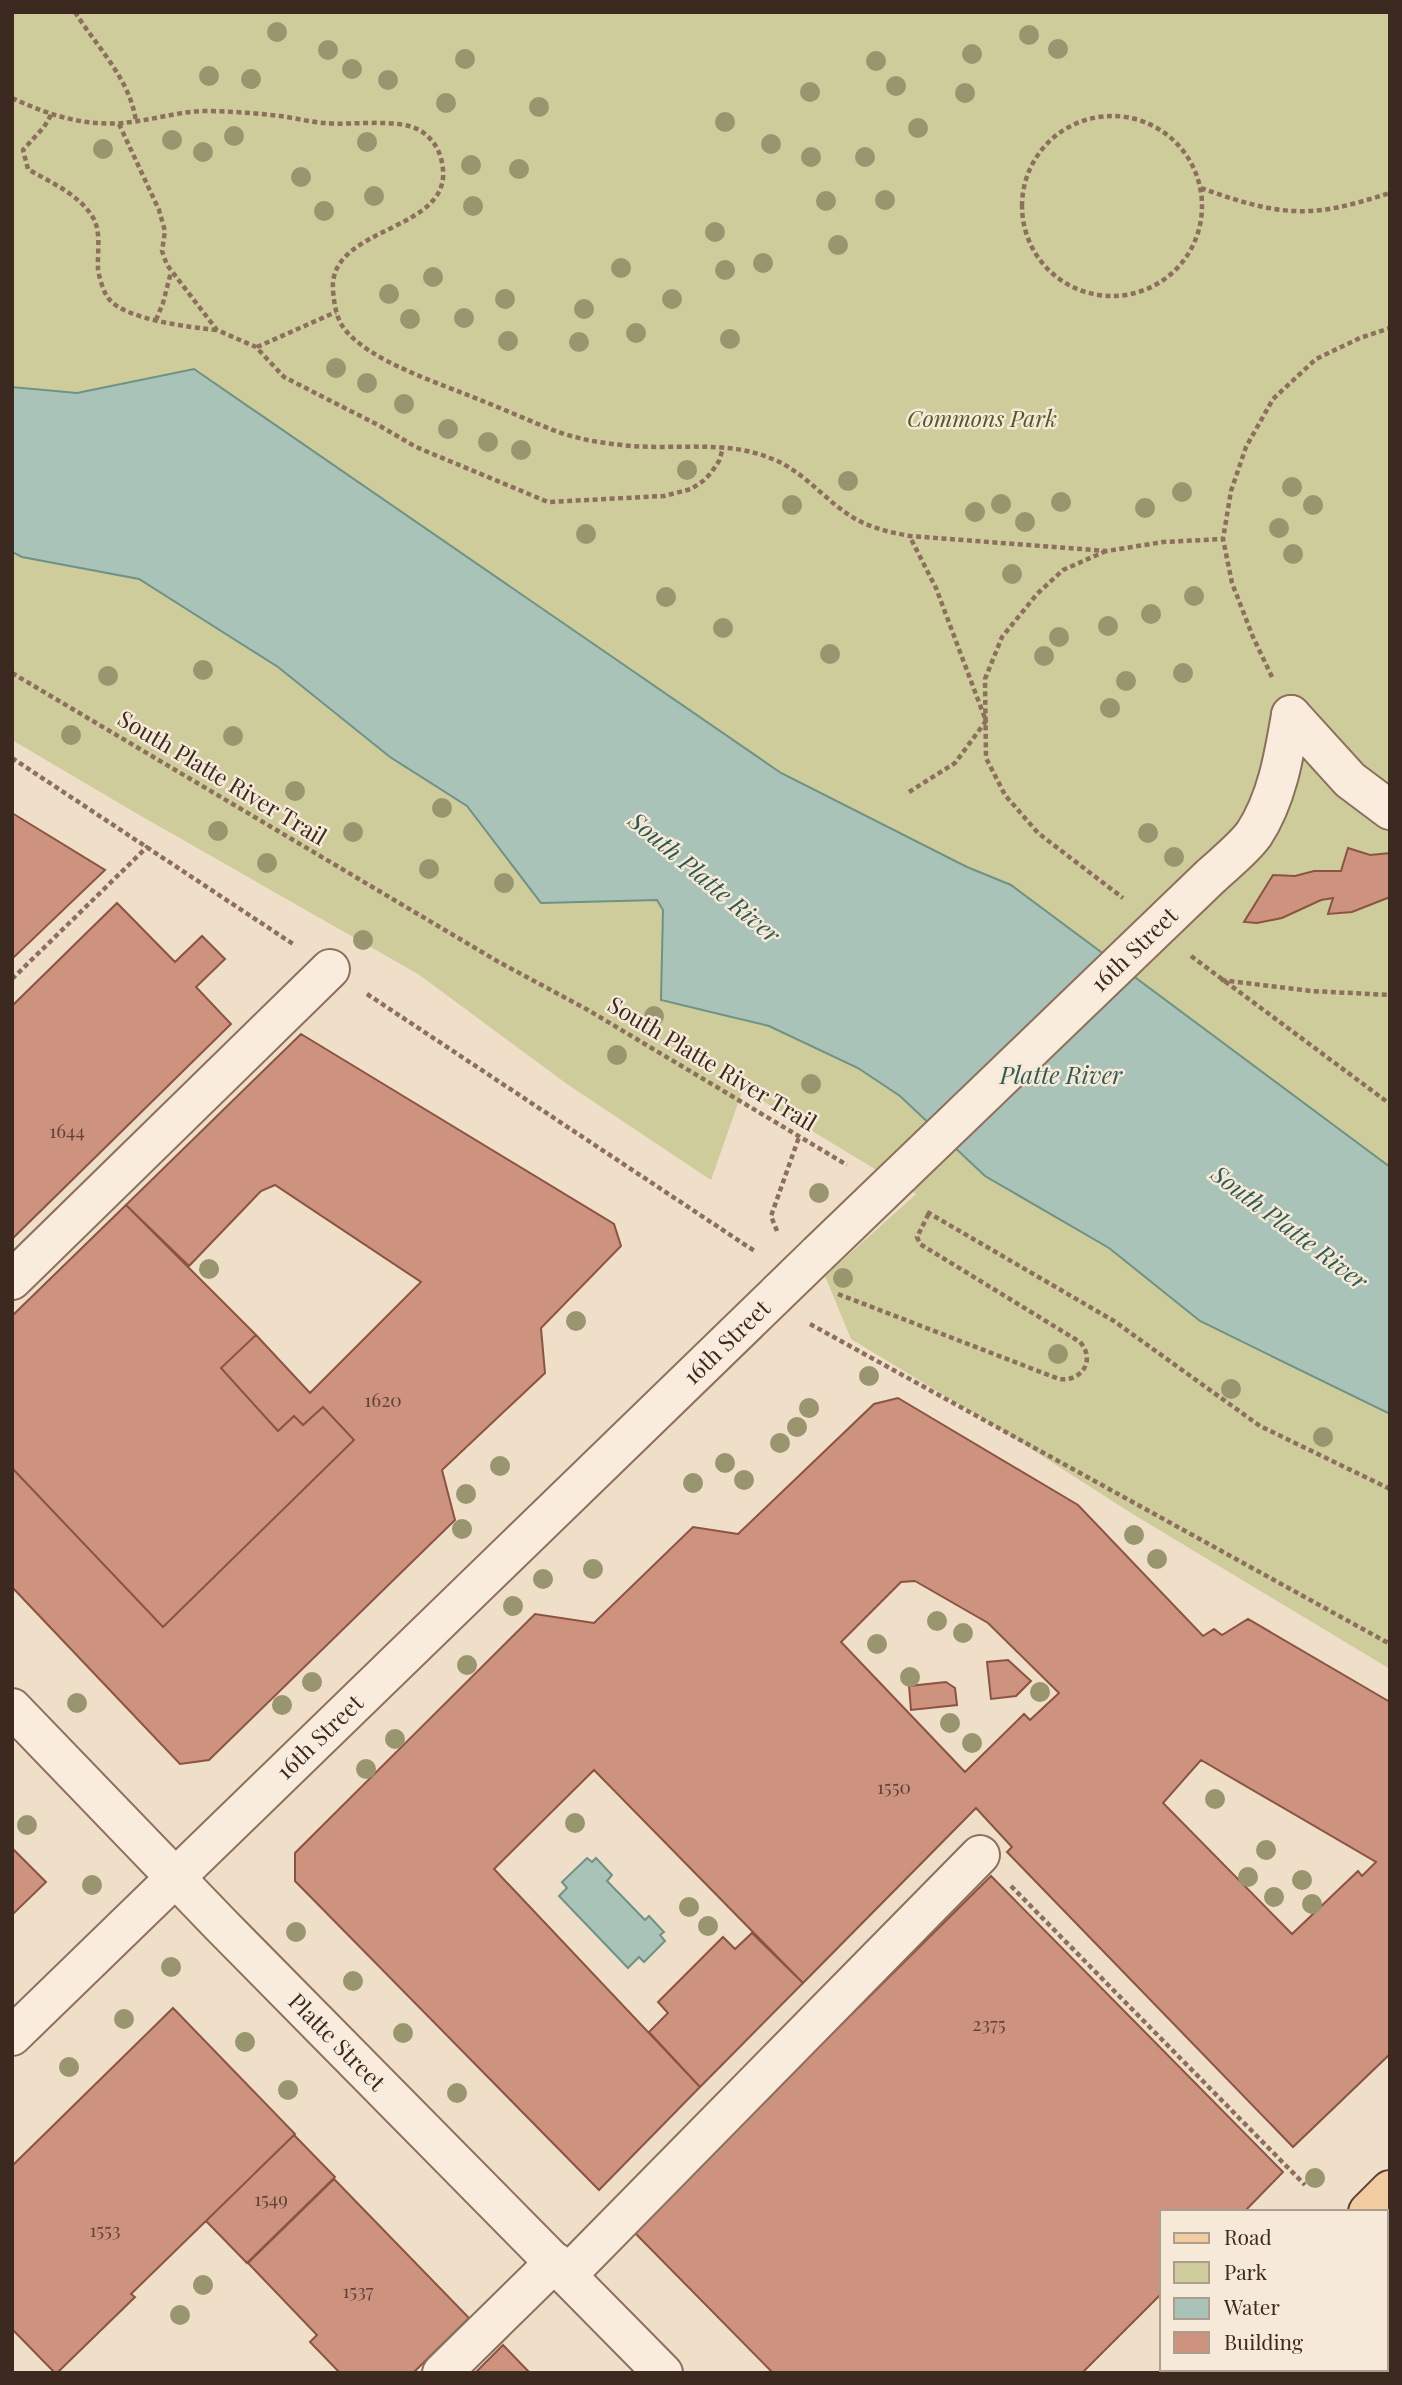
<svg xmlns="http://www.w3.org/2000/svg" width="1402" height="2385" font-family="'Playfair Display',serif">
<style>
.green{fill:#cecc9b}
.water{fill:#a9c3b8;stroke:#6f9284;stroke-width:2}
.building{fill:#cd937e;stroke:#8b5442;stroke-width:2;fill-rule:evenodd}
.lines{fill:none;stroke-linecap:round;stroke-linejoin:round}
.minor-casing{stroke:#8c6f5c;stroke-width:42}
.major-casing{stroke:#5a3e30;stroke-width:42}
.path{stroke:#8c6f5c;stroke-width:4.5;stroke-dasharray:5 3.5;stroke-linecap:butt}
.minor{stroke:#f9ecdc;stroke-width:38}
.major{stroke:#f2cca1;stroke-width:38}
.minor-bridge-casing{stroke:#8c6f5c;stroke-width:42;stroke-linecap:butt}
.minor-bridge{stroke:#f9ecdc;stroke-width:38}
.tree{fill:#99956f}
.labels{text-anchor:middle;stroke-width:5;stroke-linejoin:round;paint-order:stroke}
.number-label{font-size:19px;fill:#604438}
.park-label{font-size:23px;font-style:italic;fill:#535927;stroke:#f6e9d8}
.street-label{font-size:23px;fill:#3c2a20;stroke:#f6e9d8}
.water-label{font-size:24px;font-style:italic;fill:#2f5c52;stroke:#f6e9d8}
</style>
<rect width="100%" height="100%" fill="#efdec8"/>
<path class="green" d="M12 12H1390V1167L1011 885 967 867 781 773 194 369 77 393 12 387Z
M12 552 22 557 139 579 278 667 390 757 467 806 541 903 657 899 663 910 661 1000 769 1026 858 1068 900 1096 985 1176 1109 1248 1200 1321 1390 1414V1669L1131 1513 1008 1434 851 1339 825 1276 916 1194 743 1089 711 1180 567 1084 418 974 141 816 12 740Z"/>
<path class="water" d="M194 369 781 773 967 867 1011 885 1390 1167V1414L1200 1321 1109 1248 985 1176 900 1096 858 1068 769 1026 661 1000 663 910 657 900 541 903 467 806 390 757 278 667 139 579 22 557 12 552V387L77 393Z
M587 1858 592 1862 596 1858 612 1875 607 1881 645 1920 649 1916 664 1932 660 1935 665 1941 644 1962 639 1957 628 1968 559 1896 567 1888 562 1882Z"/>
<path class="building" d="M12 813 105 870 12 959Z
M1348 848 1370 855 1390 853V897L1352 912 1328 914 1333 898 1321 900 1282 918 1257 923 1244 922 1273 875 1295 876 1314 871H1341Z
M117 903 175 962 202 936 225 959 196 987 231 1024 12 1239V1006Z
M301 1034 614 1224 621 1246 541 1328 545 1373 442 1470 455 1520 209 1760 180 1764 12 1587V1468L163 1627 354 1440 323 1407 303 1425 294 1416 278 1431 221 1368 256 1335 310 1393 421 1282 275 1185 261 1191 189 1266 126 1205Z
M126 1205 256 1335 221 1368 278 1431 294 1416 303 1425 323 1407 354 1440 163 1627 12 1468V1316Z
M898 1398 1078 1505 1203 1636 1214 1629 1222 1635 1248 1619 1390 1702V2054L1293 2147 1007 1852 1012 1847 976 1808 803 1983 594 1770 494 1869 700 2087 599 2190 295 1881V1853L535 1614 594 1623 693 1527 738 1534 874 1404ZM915 1581 988 1623 1059 1693 1030 1720 1024 1714 965 1772 841 1642 901 1582ZM1201 1760 1376 1862 1362 1876 1358 1871 1292 1934 1163 1803Z
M1008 1660 1031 1681 1016 1696 991 1699 987 1662Z
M946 1682 955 1688 957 1705 911 1710 909 1686Z
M12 1848 46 1882 12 1915Z
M991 1876 1283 2172 1244 2212H1162V2293L1082 2373H773L633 2231Z
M752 1933 803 1983 700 2087 649 2032 668 2013 658 2002 723 1937 735 1949Z
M173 2008 295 2134 131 2294 135 2297 57 2373H55L12 2329V2166Z
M294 2135 335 2177 247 2263 206 2221Z
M334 2179 469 2318 413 2373H340L310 2342 317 2335 248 2263Z
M503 2345 530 2373H475Z"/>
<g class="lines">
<defs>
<g id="minor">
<path d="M1291 715 1350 780 1390 810"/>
<path d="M1211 876C1225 863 1243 849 1254 834 1277 799 1284 756 1291 715"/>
<path d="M12 1280 330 969"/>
<path id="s1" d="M12 1708 221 1925 663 2373"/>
<path id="s2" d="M12 2036 818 1254"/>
<path d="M567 2275 980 1855"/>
<path d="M442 2373 555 2262"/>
</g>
<path id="major" d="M1368 2212 1390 2190
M1205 2373 1209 2369"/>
</defs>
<use href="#minor" class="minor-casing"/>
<use href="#major" class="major-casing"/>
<path class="path" d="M75 12C96 46 131 80 136 122
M12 98C53 117 92 129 138 121 159 118 180 112 202 111 228 111 254 113 280 116 295 118 310 122 325 123 352 126 398 117 421 131 432 138 440 150 442 163 457 233 328 224 333 290 334 303 336 317 343 327 367 361 442 384 480 400 506 410 532 422 558 432 579 439 600 443 622 445 671 451 723 439 770 458 801 469 822 497 849 515 867 527 888 532 910 536L1107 551 1163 542 1223 539
M51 115 44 127 23 150 28 169C51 183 77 193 92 216 102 231 97 252 98 269 99 277 104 294 109 299 126 320 190 327 216 330
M1022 206a90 90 0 1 1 180 0a90 90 0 1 1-180 0Z
M119 124 159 210 165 231 162 251 167 265 217 330 256 347 284 377 380 426 416 447 548 502 664 496 691 489 703 481 711 473 719 461 723 448
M1201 188C1235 200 1272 213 1309 211 1336 210 1364 201 1390 193
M156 320 163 303 171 272
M257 347 336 312
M1106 551 1063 570 1037 594 1002 637 985 679 986 758 1005 795 1038 833 1123 898
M12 673 497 961 588 1010 847 1165
M1272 677 1253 637 1232 583 1223 539 1231 491 1246 447 1273 399 1316 359 1360 338 1390 328
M12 758 293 944
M909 792 955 763 986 721 936 588 910 537
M1191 956 1390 1104
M12 979 148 846
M1221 980 1311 991 1390 995
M367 994 756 1252
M927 1212 1114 1321 1260 1426 1390 1489
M777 1231 771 1216 799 1137
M838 1294 1059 1379C1082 1382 1096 1360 1080 1342L920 1244 917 1237 929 1213
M810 1324 1390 1644
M1011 1886 1305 2185"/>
<use href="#minor" class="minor"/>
<use href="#major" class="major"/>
<defs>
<g id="minor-bridge">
<path id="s3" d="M818 1254 1211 876"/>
</g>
</defs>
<use href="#minor-bridge" class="minor-bridge-casing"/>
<use href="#minor-bridge" class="minor-bridge"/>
</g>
<g class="tree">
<circle cx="277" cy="32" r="10"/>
<circle cx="1029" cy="35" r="10"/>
<circle cx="1058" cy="49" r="10"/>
<circle cx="328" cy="50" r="10"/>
<circle cx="972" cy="54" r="10"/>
<circle cx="465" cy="59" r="10"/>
<circle cx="876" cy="61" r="10"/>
<circle cx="352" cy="69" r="10"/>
<circle cx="209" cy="76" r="10"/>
<circle cx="251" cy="79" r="10"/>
<circle cx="388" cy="80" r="10"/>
<circle cx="896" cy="86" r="10"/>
<circle cx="810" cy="92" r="10"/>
<circle cx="965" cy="93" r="10"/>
<circle cx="446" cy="103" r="10"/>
<circle cx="539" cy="107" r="10"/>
<circle cx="725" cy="122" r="10"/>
<circle cx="918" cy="128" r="10"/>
<circle cx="234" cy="136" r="10"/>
<circle cx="172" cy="140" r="10"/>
<circle cx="367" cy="142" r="10"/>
<circle cx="771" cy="144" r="10"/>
<circle cx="103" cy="149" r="10"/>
<circle cx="203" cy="152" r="10"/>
<circle cx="811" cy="157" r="10"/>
<circle cx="865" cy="157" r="10"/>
<circle cx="471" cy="165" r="10"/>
<circle cx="519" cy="169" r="10"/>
<circle cx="301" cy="177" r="10"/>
<circle cx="374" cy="196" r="10"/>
<circle cx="885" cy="200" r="10"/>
<circle cx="826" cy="201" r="10"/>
<circle cx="473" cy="206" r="10"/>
<circle cx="324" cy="211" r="10"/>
<circle cx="715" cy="232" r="10"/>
<circle cx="838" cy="245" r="10"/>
<circle cx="763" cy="263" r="10"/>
<circle cx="621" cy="268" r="10"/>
<circle cx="725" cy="270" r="10"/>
<circle cx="433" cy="277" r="10"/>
<circle cx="389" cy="294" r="10"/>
<circle cx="505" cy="299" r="10"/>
<circle cx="672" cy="299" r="10"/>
<circle cx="584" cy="309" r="10"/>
<circle cx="464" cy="318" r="10"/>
<circle cx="410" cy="319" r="10"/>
<circle cx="636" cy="333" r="10"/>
<circle cx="730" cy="339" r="10"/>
<circle cx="508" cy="341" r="10"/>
<circle cx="579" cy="342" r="10"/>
<circle cx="336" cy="368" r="10"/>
<circle cx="367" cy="383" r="10"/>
<circle cx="404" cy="404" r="10"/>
<circle cx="448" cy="429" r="10"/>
<circle cx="488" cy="442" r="10"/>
<circle cx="521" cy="450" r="10"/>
<circle cx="687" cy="470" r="10"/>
<circle cx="848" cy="481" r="10"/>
<circle cx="1292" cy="487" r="10"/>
<circle cx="1182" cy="492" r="10"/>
<circle cx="1061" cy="502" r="10"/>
<circle cx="1001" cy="504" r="10"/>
<circle cx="792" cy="505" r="10"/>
<circle cx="1313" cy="505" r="10"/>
<circle cx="1145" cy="508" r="10"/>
<circle cx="975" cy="512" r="10"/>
<circle cx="1025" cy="522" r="10"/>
<circle cx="1279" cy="528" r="10"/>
<circle cx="586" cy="534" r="10"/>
<circle cx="1293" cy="554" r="10"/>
<circle cx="1012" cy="574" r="10"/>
<circle cx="1194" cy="596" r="10"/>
<circle cx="666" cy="597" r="10"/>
<circle cx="1151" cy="614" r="10"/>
<circle cx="1108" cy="626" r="10"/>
<circle cx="723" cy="628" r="10"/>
<circle cx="1059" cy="637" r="10"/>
<circle cx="830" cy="654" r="10"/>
<circle cx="1044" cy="656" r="10"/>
<circle cx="203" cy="670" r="10"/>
<circle cx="1183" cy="673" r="10"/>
<circle cx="108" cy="676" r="10"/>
<circle cx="1126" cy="681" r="10"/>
<circle cx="1110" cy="708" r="10"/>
<circle cx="71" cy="735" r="10"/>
<circle cx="233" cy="736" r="10"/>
<circle cx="295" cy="791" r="10"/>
<circle cx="442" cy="808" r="10"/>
<circle cx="218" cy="831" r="10"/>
<circle cx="353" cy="832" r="10"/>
<circle cx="1148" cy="833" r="10"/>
<circle cx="1174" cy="857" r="10"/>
<circle cx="267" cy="863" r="10"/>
<circle cx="429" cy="869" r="10"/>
<circle cx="504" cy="883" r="10"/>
<circle cx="363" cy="940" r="10"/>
<circle cx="654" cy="1016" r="10"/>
<circle cx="617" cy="1055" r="10"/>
<circle cx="811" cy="1084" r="10"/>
<circle cx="819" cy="1193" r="10"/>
<circle cx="209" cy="1269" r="10"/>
<circle cx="843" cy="1278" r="10"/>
<circle cx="576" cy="1321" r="10"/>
<circle cx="1058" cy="1354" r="10"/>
<circle cx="869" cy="1376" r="10"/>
<circle cx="1231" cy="1389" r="10"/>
<circle cx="809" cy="1408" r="10"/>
<circle cx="797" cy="1427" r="10"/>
<circle cx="1323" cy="1437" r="10"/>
<circle cx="780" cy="1443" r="10"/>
<circle cx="725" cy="1463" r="10"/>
<circle cx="500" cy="1466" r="10"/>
<circle cx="744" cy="1480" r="10"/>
<circle cx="693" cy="1483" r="10"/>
<circle cx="466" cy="1494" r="10"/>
<circle cx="462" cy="1529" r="10"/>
<circle cx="1134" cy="1535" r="10"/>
<circle cx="1157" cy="1559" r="10"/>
<circle cx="593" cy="1569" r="10"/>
<circle cx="543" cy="1579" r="10"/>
<circle cx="513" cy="1606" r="10"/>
<circle cx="937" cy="1621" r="10"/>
<circle cx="963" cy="1633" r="10"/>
<circle cx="877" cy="1644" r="10"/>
<circle cx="467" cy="1665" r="10"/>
<circle cx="910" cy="1677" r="10"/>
<circle cx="312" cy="1682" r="10"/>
<circle cx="1040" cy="1692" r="10"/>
<circle cx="77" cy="1703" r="10"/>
<circle cx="282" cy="1705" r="10"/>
<circle cx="950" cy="1723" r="10"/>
<circle cx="395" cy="1739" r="10"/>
<circle cx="972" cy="1743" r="10"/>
<circle cx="366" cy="1769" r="10"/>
<circle cx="1215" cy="1799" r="10"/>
<circle cx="575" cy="1823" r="10"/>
<circle cx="27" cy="1825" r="10"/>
<circle cx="1266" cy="1850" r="10"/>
<circle cx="1248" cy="1877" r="10"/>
<circle cx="1302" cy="1880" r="10"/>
<circle cx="92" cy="1885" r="10"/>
<circle cx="1274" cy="1897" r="10"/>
<circle cx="1312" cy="1904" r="10"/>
<circle cx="689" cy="1907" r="10"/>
<circle cx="708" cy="1926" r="10"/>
<circle cx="296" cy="1932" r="10"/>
<circle cx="171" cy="1967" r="10"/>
<circle cx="353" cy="1981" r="10"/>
<circle cx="124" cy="2019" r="10"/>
<circle cx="403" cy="2033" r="10"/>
<circle cx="245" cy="2042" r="10"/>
<circle cx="69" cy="2067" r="10"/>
<circle cx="288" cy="2090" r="10"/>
<circle cx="457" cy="2093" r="10"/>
<circle cx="1315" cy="2178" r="10"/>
<circle cx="203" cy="2285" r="10"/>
<circle cx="180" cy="2315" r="10"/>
</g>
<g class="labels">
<g class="number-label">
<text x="67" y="1138">1644</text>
<text x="383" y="1407">1620</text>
<text x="894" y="1794">1550</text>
<text x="989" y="2031">2375</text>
<text x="271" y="2206">1549</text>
<text x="105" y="2237">1553</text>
<text x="358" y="2298">1537</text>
</g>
<g class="park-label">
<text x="982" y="427">Commons Park</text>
</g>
<g class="street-label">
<text transform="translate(222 778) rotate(31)" y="8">South Platte River Trail</text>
<text dy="8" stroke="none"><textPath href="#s3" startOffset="439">16th Street</textPath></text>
<text transform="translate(712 1064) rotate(31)" y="8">South Platte River Trail</text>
<text dy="8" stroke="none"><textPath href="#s2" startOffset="996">16th Street</textPath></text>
<text dy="8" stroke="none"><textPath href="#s2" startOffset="429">16th Street</textPath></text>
<text dy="8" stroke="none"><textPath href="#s1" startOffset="466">Platte Street</textPath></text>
</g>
<g class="water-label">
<text transform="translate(704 878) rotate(40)" y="8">South Platte River</text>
<text x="1061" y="1084">Platte River</text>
<text transform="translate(1289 1228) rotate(37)" y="8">South Platte River</text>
</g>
</g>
<rect width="1402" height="2385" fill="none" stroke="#3c2a20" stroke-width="28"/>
<rect x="1160" y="2210" width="228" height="161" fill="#f6e9d8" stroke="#ac9d8e" stroke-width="2"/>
<rect x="1174" y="2233" width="35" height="10" fill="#f2cca1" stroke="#ac9d8e" stroke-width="2"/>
<text x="1224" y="2245" font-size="21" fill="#3c2a20">Road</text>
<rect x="1174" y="2262" width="35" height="21" fill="#cecc9b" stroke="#ac9d8e" stroke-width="2"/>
<text x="1224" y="2280" font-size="21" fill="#3c2a20">Park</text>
<rect x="1174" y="2298" width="35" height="21" fill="#a9c3b8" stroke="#ac9d8e" stroke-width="2"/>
<text x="1224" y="2315" font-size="21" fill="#3c2a20">Water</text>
<rect x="1174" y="2332" width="35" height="21" fill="#cd937e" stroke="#ac9d8e" stroke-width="2"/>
<text x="1224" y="2350" font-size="21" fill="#3c2a20">Building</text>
</svg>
